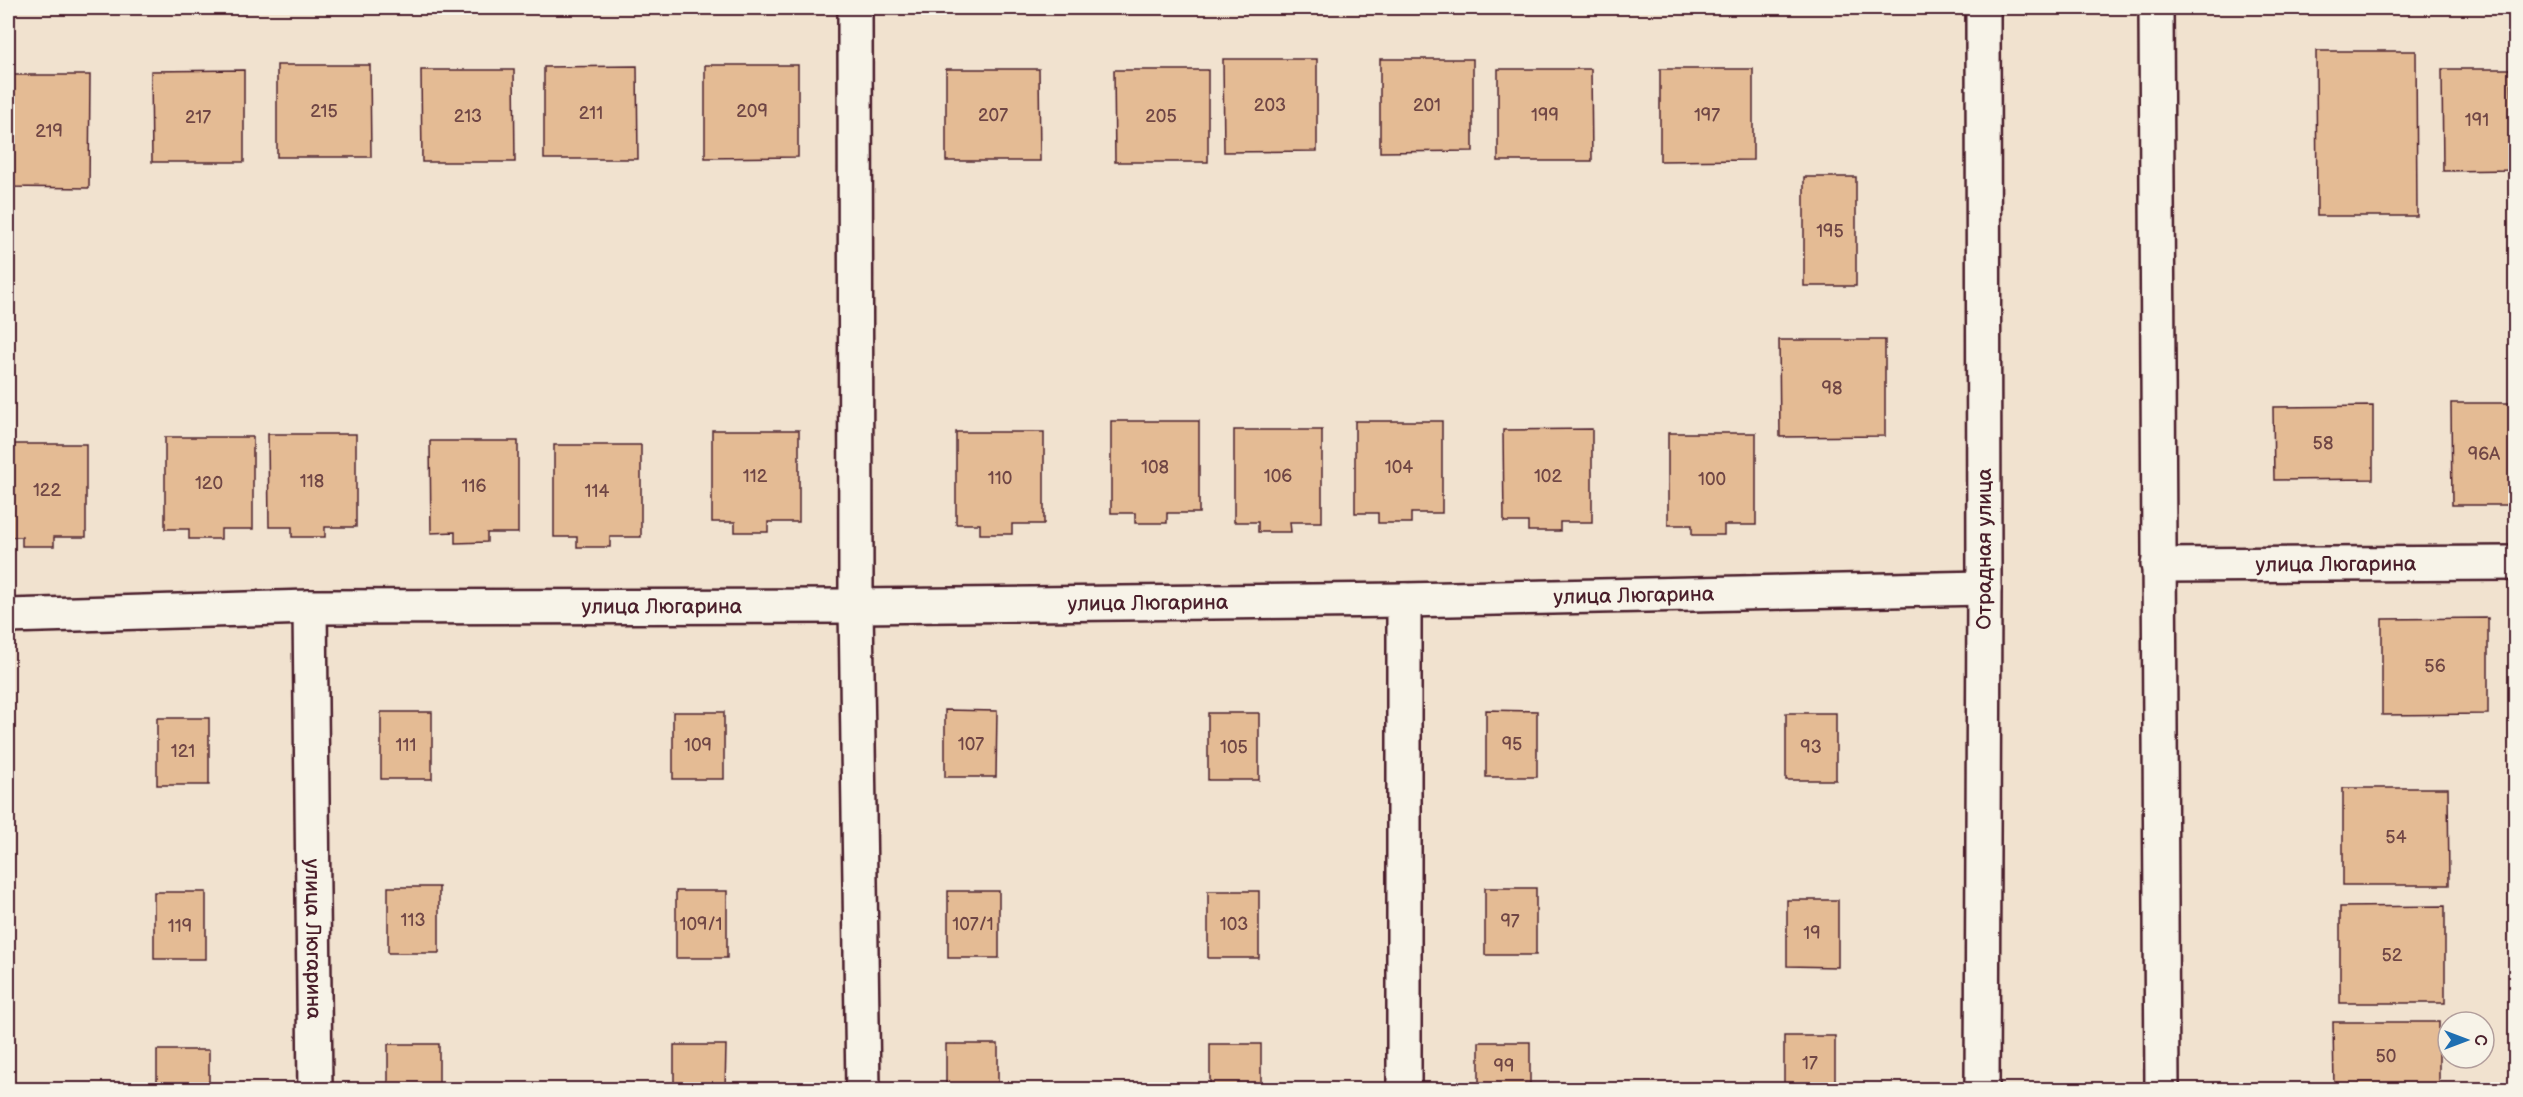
<svg xmlns="http://www.w3.org/2000/svg" width="2523" height="1097" font-family="'Balsamiq Sans',sans-serif">
<style>
.building{fill:#e4bb94;stroke:#4a1f2b;stroke-width:1.5}
.lines{fill:none;stroke-linecap:round;stroke-linejoin:round}
.minor-casing{stroke:#4a1f2b;stroke-width:38}
.minor{stroke:#f7f3e8;stroke-width:33}
.labels{text-anchor:middle;stroke-width:6;stroke-linejoin:round;paint-order:stroke}
.number-label{font-size:18px;fill:#704645}
.street-label{font-size:21px;fill:#4a1f2b;stroke:#f7f3e8}
</style>
<rect width="100%" height="100%" fill="#f1e2cf"/>
<filter id="ink" filterUnits="userSpaceOnUse"><feTurbulence type="fractalNoise" baseFrequency=".0167" numOctaves="2"/><feDisplacementMap in="SourceGraphic" scale="12" xChannelSelector="R" yChannelSelector="G"/><feConvolveMatrix kernelMatrix="1 2 1 2 8 2 1 2 1" color-interpolation-filters="sRGB"/></filter>
<g filter="url(#ink)">
<path class="building" d="M2316 51H2416L2417 216H2317Z
M1223 59H1317V151L1224 152Z
M1380 59H1473V151L1380 152Z
M277 65H370L371 157H277Z
M705 65H798V157L705 158Z
M637 66 638 159H544V67Z
M946 69H1039L1040 161H946Z
M1498 69H1591L1592 161H1498Z
M1660 69H1753V160L1660 161Z
M2442 69H2511L2513 170 2443 171Z
M244 70V162H152L151 71Z
M421 70H514L515 162H422Z
M1114 70H1208V162H1115Z
M8 75H90L89 188 8 187Z
M1804 177H1856V286H1804Z
M1779 340H1885V436L1780 437Z
M2451 403H2516V505H2452Z
M2373 406V479L2274 480 2273 407Z
M1111 421H1199V513H1167V523H1135V513H1111Z
M1355 421H1442V513H1411V523H1378V513H1355Z
M1592 429V522H1560V531H1528V522H1504L1503 430Z
M712 430H799V522H768V532H735V522H712Z
M1234 430H1322V522H1290L1291 532H1258V522H1234Z
M956 432H1044V524H1012V534H980V524H956Z
M1668 433H1756V525H1724V535H1692V525H1668Z
M268 434H356V527H325V537H292V527H269Z
M165 437H253V529H221V539H189V529H165Z
M430 441H518V533H487V542L455 543V532L431 533Z
M8 444H86V537H54V546H22V537H8Z
M554 445H641V537H610V547H577V537H554Z
M2488 618V714L2382 715V619Z
M945 710 997 711 996 777H945Z
M1486 710 1537 711V777H1486Z
M381 712H432V779H381Z
M673 712H724V779H673Z
M1208 713H1259V780H1208Z
M1786 713H1836V780H1786Z
M157 718H209V785H157Z
M2343 788H2448L2449 885H2343Z
M388 887H439V953H388Z
M1485 888H1536V955H1485Z
M676 891H727V958H676Z
M948 891H999V958H948Z
M1208 891H1259V958H1208Z
M154 892H206V959H154Z
M1787 900H1838V967L1787 966Z
M2445 906V1003H2340V907Z
M2333 1022H2439V1090H2334Z
M1784 1036H1835V1090H1784Z
M1479 1042H1530V1090H1479Z
M388 1044H439V1090H388Z
M946 1044H998V1090H946Z
M1210 1044H1261V1090H1210Z
M674 1045H726L725 1090H674Z
M157 1050H209V1090H157Z"/>
<g class="lines">
<defs>
<g id="minor">
<path d="M855 8 856 606 863 1090"/>
<path d="M2156 8 2162 1090"/>
<path id="s1" d="M2158 565 2516 563"/>
<path d="M1404 600V1090"/>
<path id="s2" d="M310 607 315 1090"/>
<path id="s3" d="M8 616 310 607 856 606 1404 600 1984 588"/>
<path d="M1982 1090 1984 588 1983 8"/>
</g>
</defs>
<use href="#minor" class="minor-casing"/>
<use href="#minor" class="minor"/>
</g>
</g>
<g class="labels">
<g class="number-label">
<text x="1270" y="111">203</text>
<text x="1427" y="111">201</text>
<text x="324" y="117">215</text>
<text x="752" y="117">209</text>
<text x="591" y="119">211</text>
<text x="993" y="121">207</text>
<text x="1545" y="121">199</text>
<text x="1707" y="121">197</text>
<text x="468" y="122">213</text>
<text x="1161" y="122">205</text>
<text x="198" y="123">217</text>
<text x="2477" y="126">191</text>
<text x="49" y="137">219</text>
<text x="1830" y="237">195</text>
<text x="1832" y="394">98</text>
<text x="2323" y="449">58</text>
<text x="2484" y="460">96А</text>
<text x="1155" y="473">108</text>
<text x="1399" y="473">104</text>
<text x="755" y="482">112</text>
<text x="1278" y="482">106</text>
<text x="1548" y="482">102</text>
<text x="1000" y="484">110</text>
<text x="1712" y="485">100</text>
<text x="312" y="487">118</text>
<text x="209" y="489">120</text>
<text x="474" y="492">116</text>
<text x="47" y="496">122</text>
<text x="597" y="497">114</text>
<text x="2435" y="672">56</text>
<text x="971" y="750">107</text>
<text x="1512" y="750">95</text>
<text x="406" y="751">111</text>
<text x="698" y="751">109</text>
<text x="1234" y="753">105</text>
<text x="1811" y="753">93</text>
<text x="183" y="757">121</text>
<text x="2396" y="843">54</text>
<text x="413" y="926">113</text>
<text x="1510" y="927">97</text>
<text x="701" y="930">109/1</text>
<text x="973" y="930">107/1</text>
<text x="1234" y="930">103</text>
<text x="180" y="932">119</text>
<text x="1812" y="939">19</text>
<text x="2392" y="961">52</text>
<text x="2386" y="1062">50</text>
<text x="1810" y="1069">17</text>
<text x="1504" y="1072">99</text>
</g>
<g class="street-label">
<text transform="translate(1984 549) rotate(-90)" y="7">Отрадная улица</text>
<text dy="7" stroke="none"><textPath href="#s1" startOffset="178">улица Люгарина</textPath></text>
<text dy="7" stroke="none"><textPath href="#s3" startOffset="1626">улица Люгарина</textPath></text>
<text dy="7" stroke="none"><textPath href="#s3" startOffset="1140">улица Люгарина</textPath></text>
<text dy="7" stroke="none"><textPath href="#s3" startOffset="654">улица Люгарина</textPath></text>
<text dy="7" stroke="none"><textPath href="#s2" startOffset="332">улица Люгарина</textPath></text>
</g>
</g>
<rect width="2523" height="1097" fill="none" stroke="#f7f3e8" stroke-width="30"/>
<rect x="15" y="15" width="2493" height="1067" fill="none" stroke="#4a1f2b" stroke-width="2" filter="url(#ink)"/>
<g transform="translate(2466 1040) rotate(90)"><circle r="28" fill="#f7f3e8" stroke="#b29e9c" stroke-width="1.5"/>
<path d="M0-4.5L10 22L0 15L-10 22Z" fill="#1f6fb2"/>
<text y="-9" font-size="16" font-weight="bold" text-anchor="middle" fill="#4a1f2b">С</text>
</g>
</svg>
